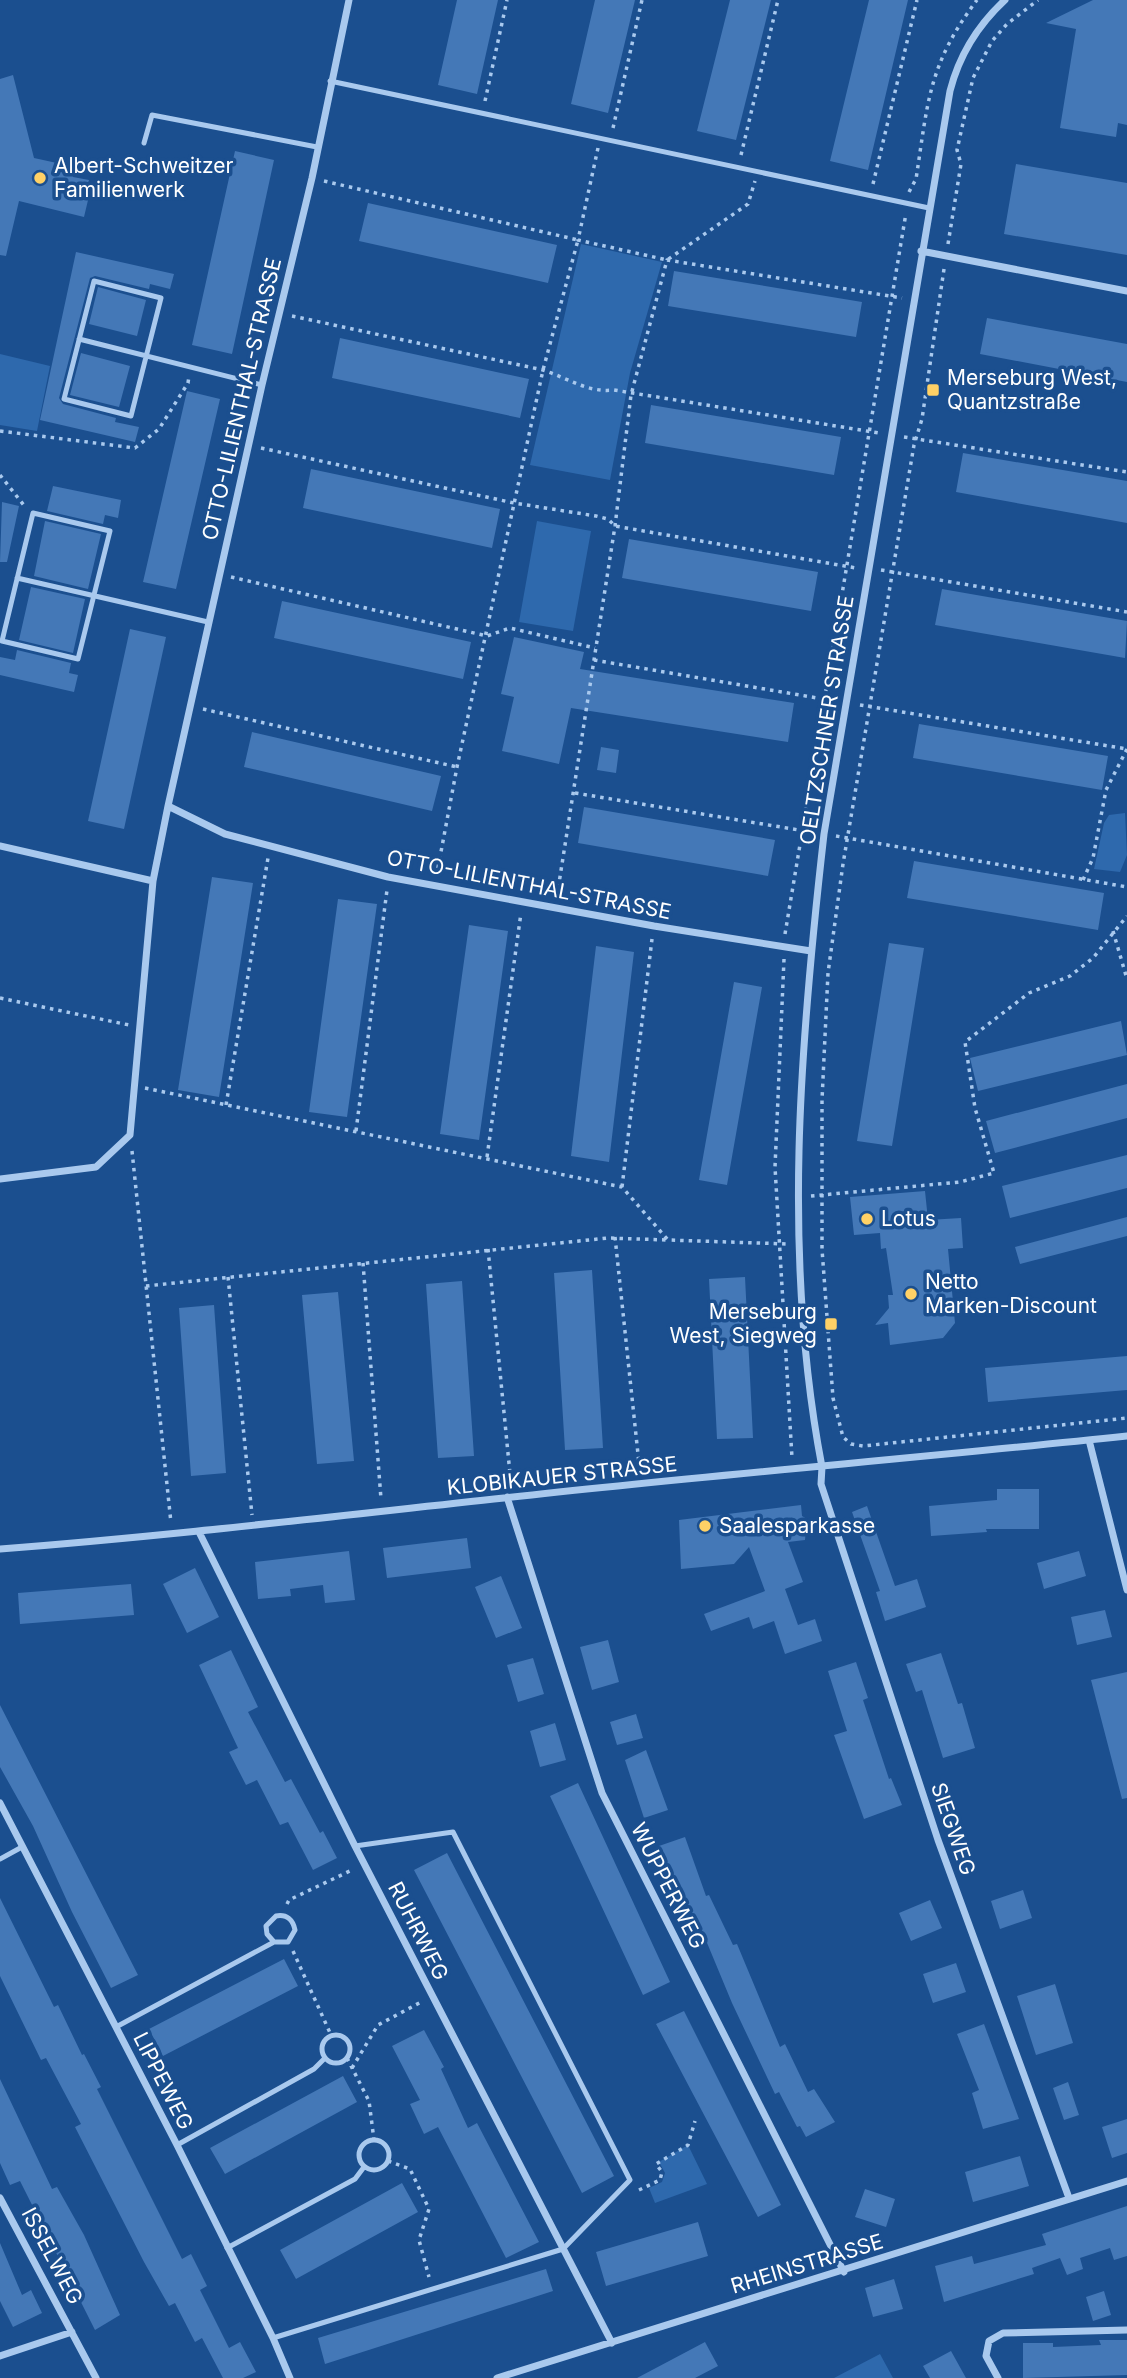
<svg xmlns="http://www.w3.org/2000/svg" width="1127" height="2378" font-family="Inter,sans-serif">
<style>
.green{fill:#2e69ad}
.building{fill:#4478b7}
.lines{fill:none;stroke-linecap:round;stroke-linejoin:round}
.path{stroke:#a9c9ee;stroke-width:3.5;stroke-dasharray:3.5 5;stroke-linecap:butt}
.lane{stroke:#a9c9ee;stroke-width:5}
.street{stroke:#a9c9ee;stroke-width:7}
.poi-dot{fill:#ffd166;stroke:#1b4f8f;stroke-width:2.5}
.labels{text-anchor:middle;stroke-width:7;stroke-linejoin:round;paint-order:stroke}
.poi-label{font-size:21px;fill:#fff;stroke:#1b4f8f;text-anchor:start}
.street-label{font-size:21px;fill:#fff;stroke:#1b4f8f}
</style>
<rect width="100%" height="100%" fill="#1b4f8f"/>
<path class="green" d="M581 244 662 262 630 373 610 480 530 465Z
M0 354 50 366 37 431 0 425Z
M537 521 591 531 573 631 519 622Z
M1125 813 1127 855 1120 872 1094 869 1104 823 1109 815Z
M688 2145 707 2184 655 2203 649 2188 662 2182 665 2173 659 2162Z
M880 2354 893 2378H834Z"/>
<path class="building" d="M457 0H498L477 94 438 85Z
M595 0H635L608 113 571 104Z
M730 0H771L736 140 697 131Z
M869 0H908L868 170 830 161Z
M1093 0H1127V125L1118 123 1116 137 1060 128 1076 29 1046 23Z
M13 75 34 158 66 165 73 177 89 180 85 195 89 196 84 217 19 201 6 256 0 255V79Z
M235 151 274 160 232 354 192 345Z
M1016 164 1127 183V255L1004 234Z
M368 203 557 245 548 283 359 241Z
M76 252 174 274 170 289 150 284 149 289 95 276 90 278 59 398 63 404 116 418 115 422 139 427 135 442 40 420Z
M674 271 862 302 856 337 668 306Z
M98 287 146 300 137 336 89 324Z
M987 318 1127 344V382L980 354Z
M340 338 529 379 520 418 332 378Z
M81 353 130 366 119 407 70 395Z
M187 391 220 399 176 589 143 582Z
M651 405 841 437 834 475 645 443Z
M963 453 1127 481V523L956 492Z
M311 469 500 509 492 548 303 508Z
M53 486 121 500 118 518 105 515 103 524 47 511Z
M2 502 19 506 7 562H0Z
M45 521 101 534 88 589 34 576Z
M629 539 818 572 811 611 622 578Z
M31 587 85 599 73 653 19 640Z
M942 589 1127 621 1125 658 935 625Z
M282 601 471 642 463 679 274 638Z
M130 629 166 637 124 829 88 821Z
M514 637 584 652 580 669 794 703 788 742 571 708 559 764 502 751 514 697 501 694Z
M17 650 71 663 69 673 78 675 74 692 0 675V657L15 660Z
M919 724 1108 756 1102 790 913 758Z
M252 732 441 776 432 811 244 767Z
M601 747 619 750 616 773 597 770Z
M584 807 775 840 768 876 578 843Z
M914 861 1104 893 1098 930 907 898Z
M212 877 253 883 219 1097 178 1090Z
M338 899 377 904 347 1117 309 1112Z
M469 925 508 931 479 1140 440 1134Z
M889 943 924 948 892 1146 857 1141Z
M596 946 634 952 609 1162 571 1156Z
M734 982 762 987 727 1185 699 1180Z
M1121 1021 1127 1055 978 1091 970 1058Z
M1127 1084V1118L995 1153 986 1121Z
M1127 1155V1188L1010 1218 1002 1186Z
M925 1191 928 1220 961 1218 963 1248 948 1249 955 1323 943 1338 890 1345 888 1323 875 1325 889 1308 888 1295H893L886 1248 881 1249 880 1233 854 1235 850 1197Z
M1127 1217V1236L1020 1264 1015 1247Z
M592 1270 603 1448 565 1450 554 1273Z
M745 1277 753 1438 717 1439 709 1279Z
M462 1281 474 1456 438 1458 426 1284Z
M338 1292 354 1461 317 1464 302 1295Z
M214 1305 226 1473 191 1476 179 1308Z
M1127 1356V1390L988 1402 985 1368Z
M997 1489H1039V1529H986L987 1532 931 1536 929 1506 997 1500Z
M801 1505 802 1516 807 1519 805 1540 788 1542 803 1582 785 1589 798 1625 815 1619 822 1641 785 1654 774 1621 753 1629 749 1617 711 1631 704 1614 765 1591 749 1547 734 1564 681 1569 679 1520Z
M867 1506 895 1586 917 1579 926 1607 885 1621 876 1592 880 1591 852 1512Z
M467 1538 471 1568 387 1578 383 1548Z
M349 1551 355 1600 325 1603 323 1585 290 1589 291 1596 258 1599 255 1562Z
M1079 1551 1086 1576 1044 1589 1037 1563Z
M195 1568 219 1617 187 1633 163 1584Z
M501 1576 522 1628 496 1638 475 1587Z
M131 1584 134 1615 20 1624 18 1593Z
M1105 1610 1112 1637 1077 1645 1071 1617Z
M608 1640 619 1682 592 1690 580 1647Z
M231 1650 258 1707 248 1712 285 1782 291 1779 320 1833 323 1831 337 1858 313 1870 288 1822 280 1825 257 1780 246 1785 229 1752 238 1748 199 1665Z
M941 1653 958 1704 962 1703 975 1748 943 1758 922 1690 916 1692 906 1664Z
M533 1658 544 1694 518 1702 507 1665Z
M856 1662 868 1698 863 1700 889 1779 891 1778 902 1805 864 1819 834 1735 847 1731 828 1671Z
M1127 1672V1798L1122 1799 1091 1680Z
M0 1705 138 1975 111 1988 72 1912 33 1826 0 1767Z
M636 1714 643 1738 617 1745 610 1722Z
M555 1723 566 1760 540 1767 530 1731Z
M646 1750 668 1810 644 1818 625 1760Z
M578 1783 670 1982 643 1995 550 1796Z
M685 1837 706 1896 709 1895 733 1945 737 1944 780 2047 785 2044 808 2092 814 2089 835 2122 806 2137 800 2126 797 2127 779 2092 775 2094 732 2003 705 1938 703 1939 678 1885 673 1886 659 1846Z
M447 1853 614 2176 582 2193 414 1870Z
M1023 1890 1032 1918 1000 1929 991 1901Z
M0 1898 54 2007 58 2005 82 2055 84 2054 101 2087 97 2089 182 2259 191 2254 207 2286 200 2290 229 2348 240 2342 256 2372 243 2378H223L202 2338 195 2342 175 2303 169 2306 144 2262 75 2127 81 2124 46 2058 41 2060 0 1976Z
M930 1900 942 1928 911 1941 899 1913Z
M284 1959 298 1986 163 2056 149 2029Z
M956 1963 966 1992 933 2003 923 1974Z
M1055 1984 1073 2043 1036 2055 1017 1996Z
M684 2011 781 2205 758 2217 656 2024Z
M984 2024 1019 2119 983 2129 972 2093 979 2090 957 2034Z
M424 2030 444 2067 441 2069 468 2128 477 2123 539 2242 506 2258 438 2127 424 2134 410 2104 420 2100 392 2046Z
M343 2076 357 2102 225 2174 210 2148Z
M0 2079 52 2189 57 2187 84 2235 120 2315 95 2330 20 2181 10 2185 0 2163Z
M1068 2082 1079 2115 1064 2120 1053 2088Z
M1127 2119V2153L1112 2158 1102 2127Z
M1020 2156 1029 2186 973 2202 965 2172Z
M402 2183 418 2212 296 2279 280 2250Z
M865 2189 895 2199 886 2227 855 2217Z
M1127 2206V2256L1114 2260 1110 2248 1080 2258 1083 2269 1067 2275 1060 2258 1032 2268 1034 2274 944 2302 935 2266 972 2256 974 2264 1046 2245 1042 2234Z
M698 2222 708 2256 606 2286 596 2252Z
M0 2243 22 2295 31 2290 42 2313 13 2327 0 2301Z
M546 2269 553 2291 325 2364 318 2338Z
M894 2279 903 2309 873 2317 865 2288Z
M1104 2291 1111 2315 1093 2321 1086 2297Z
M1099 2340H1127V2375L1023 2378V2343H1053V2347L1101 2345Z
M705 2342 718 2366 695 2378H637Z
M951 2351 966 2378H930L923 2366Z"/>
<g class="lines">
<path class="path" d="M485 101 507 0
M613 128 642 0
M598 148 578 240 667 260 748 204 755 181
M741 155 778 0
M324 181 578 240 543 370 457 767 437 873
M873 184 917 0
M909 192 916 179C928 102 928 65 977 0
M948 244 961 164 957 150 973 78 992 41 1007 24 1038 0
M944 269 922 419 914 445 843 864 828 973 822 1100V1249L833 1398 843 1437 851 1444 863 1446 1127 1418
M292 316 543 370C568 378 587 393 614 390L879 433
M0 431 135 448 159 429 188 383 189 376
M904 437 1127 472
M261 448 514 503 596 516 608 519 615 526 856 568
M0 475 26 508
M881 570 1127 612
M231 577 487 636 510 628 595 648
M594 660 835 701
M860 705 1127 749
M203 709 457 767
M575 793 811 832
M836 836 1127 887
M1083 880 1093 858 1106 790 1127 749
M557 896 615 526 631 395 667 260 902 298
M1113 931 1127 979
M785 934 906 213
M784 959 775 1167 792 1458
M0 998 129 1025
M145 1088 622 1187 668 1240 788 1244
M226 1105 268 858
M356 1131 387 890
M132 1151 171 1523
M487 1157 521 913
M622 1187 652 939
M811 1196 960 1182 994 1173 975 1108 965 1042 1029 993 1070 976 1093 958 1127 916
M615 1237 640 1473
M488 1249 511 1484
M363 1263 381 1499
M228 1277 252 1515
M146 1286 608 1238 668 1240
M287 1904 289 1900 354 1869
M293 1951 331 2035
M347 2058 369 2101 374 2140
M352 2068 378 2025 421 2002
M388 2161 410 2169 429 2209 419 2240 429 2277
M639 2190 660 2180 662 2172 656 2164 688 2145 695 2121"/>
<path class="lane" d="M330 81 929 208
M144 143 152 115 317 147
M94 281 161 298 131 416 64 399Z
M79 339 262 385
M33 513 110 531 78 659 2 641Z
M17 578 208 622
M0 1859 22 1847
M116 2027 274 1942H288L295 1930C293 1920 287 1914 276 1916L266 1926 267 1934 274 1942
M322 2049a14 14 0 1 1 28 0a14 14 0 1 1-28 0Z
M359 2155a15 15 0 1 1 30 0a15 15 0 1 1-30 0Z
M177 2145 314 2069 325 2058
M227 2248 355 2179 364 2167
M273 2338 563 2249 630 2180 453 1832 355 1846"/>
<path class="street" d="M349 0 312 178 262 385 168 806 225 834 388 877 654 926 811 951
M1005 0C978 25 959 56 950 91L824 834C800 1044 782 1258 822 1467L821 1484 938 1840 1069 2198
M921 251 1127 291
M0 846 153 881
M0 1179 96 1167 130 1135 153 881 168 806
M1089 1440 1127 1590
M507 1497 602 1793 844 2272
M199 1532 355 1846 612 2343
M0 1549C168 1536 336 1516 504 1498 711 1475 919 1458 1127 1436
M0 1803 177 2145 273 2338 290 2378
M0 2198 96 2378
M0 2356 72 2332
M497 2378 1127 2181
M998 2378 986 2356 989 2341 1003 2333 1127 2330"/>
</g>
<g class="poi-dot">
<circle cx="40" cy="178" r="7"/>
<rect x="926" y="383" width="14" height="14" rx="3.5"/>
<circle cx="867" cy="1219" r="7"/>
<circle cx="911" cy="1294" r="7"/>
<rect x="824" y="1317" width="14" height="14" rx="3.5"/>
<circle cx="705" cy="1526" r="7"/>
</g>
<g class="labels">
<g class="poi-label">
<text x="54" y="173">Albert-Schweitzer<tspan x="54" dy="24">Familienwerk</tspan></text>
<text x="947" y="385">Merseburg West,<tspan x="947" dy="24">Quantzstraße</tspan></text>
<text x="881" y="1226">Lotus</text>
<text x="925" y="1289">Netto<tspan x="925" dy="24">Marken-Discount</tspan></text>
<text x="817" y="1319" text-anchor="end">Merseburg<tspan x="817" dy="24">West, Siegweg</tspan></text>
<text x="719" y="1533">Saalesparkasse</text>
</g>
<g class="street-label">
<text transform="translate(242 399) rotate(-77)" y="7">OTTO-LILIENTHAL-STRASSE</text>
<text transform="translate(827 720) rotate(-81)" y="7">OELTZSCHNER STRASSE</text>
<text transform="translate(529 885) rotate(11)" y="7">OTTO-LILIENTHAL-STRASSE</text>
<text transform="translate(562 1476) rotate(-6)" y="7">KLOBIKAUER STRASSE</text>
<text transform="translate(953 1829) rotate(71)" y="7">SIEGWEG</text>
<text transform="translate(668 1886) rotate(63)" y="7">WUPPERWEG</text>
<text transform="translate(418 1931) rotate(63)" y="7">RUHRWEG</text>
<text transform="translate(163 2081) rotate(63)" y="7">LIPPEWEG</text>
<text transform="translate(52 2256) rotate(62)" y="7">ISSELWEG</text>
<text transform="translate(807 2264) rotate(-17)" y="7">RHEINSTRASSE</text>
</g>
</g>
</svg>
